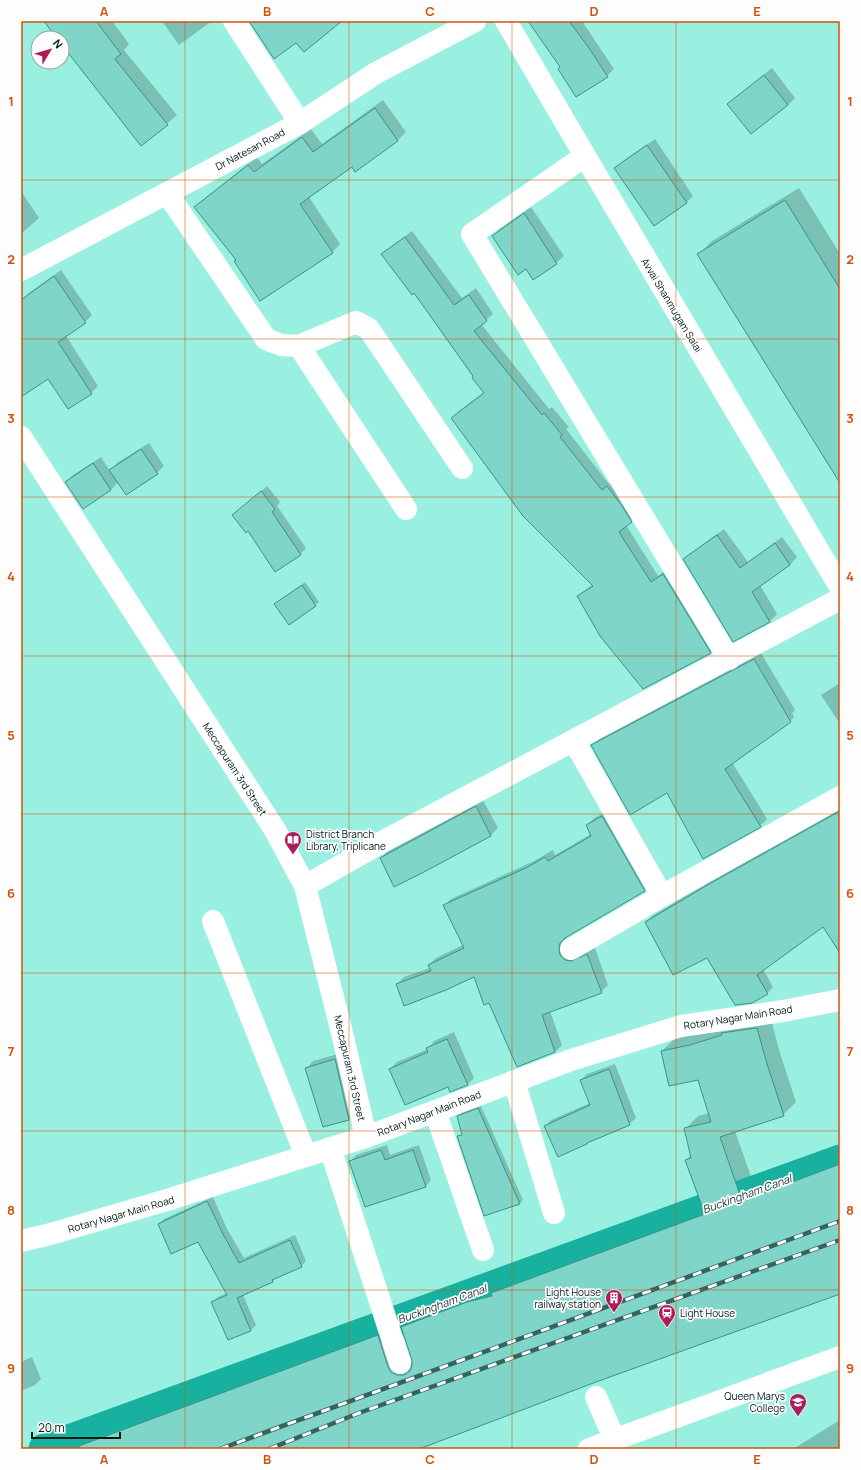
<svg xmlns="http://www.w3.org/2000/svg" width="861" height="1470" font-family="Manrope,sans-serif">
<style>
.shadow{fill:#0003}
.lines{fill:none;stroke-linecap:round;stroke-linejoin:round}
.canal{stroke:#18b19f;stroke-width:31}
.building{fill:#7fd5c7;stroke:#3a9386}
.minor{stroke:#fff;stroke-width:22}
.major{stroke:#fff;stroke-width:22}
.rail-casing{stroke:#35645c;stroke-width:4.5}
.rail{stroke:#fdfdfd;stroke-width:3;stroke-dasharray:9;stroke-linecap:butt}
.grid{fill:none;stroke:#d1530d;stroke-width:1;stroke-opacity:0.55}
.labels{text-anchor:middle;stroke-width:3.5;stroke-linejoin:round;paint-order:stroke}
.street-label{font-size:10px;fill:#001a16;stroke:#fdfdfd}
.poi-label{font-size:10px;fill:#001a16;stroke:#fdfdfd;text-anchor:start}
.water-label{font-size:11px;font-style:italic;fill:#15312d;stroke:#fdfdfd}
.neatline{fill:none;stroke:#d1530d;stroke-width:1.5}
.grid-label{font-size:13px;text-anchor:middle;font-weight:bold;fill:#d1530d}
</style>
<rect width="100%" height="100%" fill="#99f0e1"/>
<path class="shadow" d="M45 21H112L129 44 124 50 177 115 142 145 62 44V38H58Z
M162 21H212L179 45Z
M529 21H582L614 69 607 76 561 67Z
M772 68 795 98 788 105 728 104Z
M383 100 406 132 398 140 356 170 352 165 309 197 340 244 332 253 237 260 195 207 204 199 257 157 262 164 311 129 322 144Z
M655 139 693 196 686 203 616 168 623 161Z
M799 188 840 254V465L699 254 712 241Z
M21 191 39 218 21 234Z
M531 207 564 256 556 263 533 278 526 268 493 236 500 229Z
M412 231 462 298 476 288 493 314 481 324 549 409 552 407 569 427 566 429 609 484 614 480 638 514 626 525 658 576 670 567 717 645 710 653 578 596 593 584 452 418 459 411 484 392 414 292 382 255 389 248Z
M61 270 92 315 85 322 66 336 98 386 91 393 48 378 21 396V304L22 300 29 293Z
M149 443 164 466 157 473 118 482 111 490 83 508 66 482 73 475 101 457 110 471 117 463Z
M267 486 280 502 277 506 306 548 300 554 239 510Z
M724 529 748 562 782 537 797 557 790 565 760 585 777 614 770 621 733 640 684 559 692 552Z
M305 582 319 602 289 624 276 604Z
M761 653 795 710 792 713 794 717 787 724 732 762 767 819 760 826 667 792 592 746 599 739Z
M840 683V724L821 695Z
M483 800 498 828 491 835 425 870 381 858 388 851Z
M840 809V951L823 925 763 969 773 987 767 993 708 956 646 922 652 916 718 877Z
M610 810 651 884 644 891 567 936 565 941 595 948 608 985 601 992 550 1011 562 1045 555 1052 490 1002 474 976 397 984 404 977 430 968 429 965 436 958 463 945 444 906 451 899 534 861 553 850 555 855 591 834 587 826 594 818Z
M770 1015 779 1050 796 1102 783 1115 735 1131 755 1188 840 1156V1293L596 1381 416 1449H52L391 1323 410 1362H413L402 1327 416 1314 481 1290 501 1285 505 1281 703 1207 686 1160 691 1155 685 1129 698 1116 709 1113 699 1079 662 1051 675 1038Z
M454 1032 474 1078 467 1085H449L390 1069 397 1062 428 1049 434 1041Z
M342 1053 356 1112 349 1119 306 1069 313 1061Z
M615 1064 636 1118 629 1124 589 1141 545 1126 551 1120 590 1103 581 1080 587 1074Z
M481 1106 523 1200 520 1203 485 1214 458 1137 463 1133 458 1117 461 1113Z
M387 1145 390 1155 419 1145 431 1180 426 1186 351 1161 356 1155Z
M213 1197 227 1229 244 1258 295 1235 306 1261 301 1266 278 1276 273 1281 243 1295 256 1325 251 1330 228 1339 213 1302 218 1297 227 1293 198 1241 159 1224 164 1219Z
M32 1357 41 1379 35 1385 21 1391V1362Z
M840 1420V1449H793Z"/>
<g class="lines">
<path class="canal" d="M44 1449 840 1160"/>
</g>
<path class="building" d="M44 21H96L121 54 115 59 168 125 141 146 62 45V38H56Z
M249 21H342L304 52 296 43 274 59Z
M528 21H569L589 48 608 77 576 97 558 69 560 67Z
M764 75 788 105 751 134 727 104Z
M375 108 398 141 355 172 352 167 300 204 333 253 260 301 234 261 236 260 194 207 248 165 254 172 302 137 313 152Z
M647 145 687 203 654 226 614 168Z
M785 200 840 289V483L697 254Z
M524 213 557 264 533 280 526 269 518 275 492 236Z
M405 237 454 305 469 295 487 321 474 331 542 415 544 413 562 435 560 437 602 490 607 486 622 506 632 522 619 532 651 582 663 574 711 653 643 689 600 636 577 596 593 586 523 516 451 418 484 393 472 378 473 376 414 293 412 295 381 254Z
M54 276 86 323 58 342 92 394 68 409 48 379 21 397V300Z
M141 449 158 474 126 495 109 470Z
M93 463 111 490 83 509 65 482Z
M261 491 275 509 272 512 301 555 275 572 248 531 246 533 232 515Z
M717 535 740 568 775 543 790 565 752 592 770 622 733 642 683 559Z
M302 585 316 606 289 625 274 604Z
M754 659 791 722 725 769 761 827 703 859 667 793 630 815 591 745Z
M476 806 491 836 426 871 394 887 380 858Z
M840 811V953L823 927 757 975 768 994 752 1003 735 1005 707 958 673 975 645 922 711 883Z
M602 816 645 891 565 938 560 943 559 949 560 955 565 960 571 961 587 954 602 993 542 1015 555 1052 517 1067 489 1003 484 1005 474 977 446 990 404 1006 396 984 431 971 428 965 464 948 443 905 526 868 545 857 548 861 591 836 586 825Z
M757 1028 767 1064 784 1116 720 1137 742 1201 840 1164V1294L596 1382 419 1449H79V1446L378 1335 388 1367 391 1372 397 1375H404L410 1371 412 1366V1360L401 1327 467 1302 492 1296 491 1293 705 1214 685 1160 691 1158 684 1128 711 1122 698 1080 669 1086 661 1051 690 1045 722 1035 721 1033Z
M447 1039 468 1085 450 1092 448 1087 405 1105 389 1069 428 1052 426 1048Z
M335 1059 349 1120 323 1127 305 1068Z
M609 1069 630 1125 587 1143V1144L558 1157 544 1126 590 1105 580 1080Z
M478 1108 520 1204 484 1216 457 1136 462 1135 457 1116Z
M381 1150 385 1160 413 1150 426 1187 365 1207 349 1161Z
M207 1201 223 1234 239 1263 290 1240 302 1267 272 1280 273 1282 237 1298 251 1331 228 1340 211 1302 227 1295 198 1242 171 1254 158 1224Z"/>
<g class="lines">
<path class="minor" d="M234 21 300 123
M506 21 585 156 840 587
M585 156 472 234 729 659
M167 193 266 339 281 345 299 346 356 322 369 329 462 468
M299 346 406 509
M21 437 275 830 305 886 343 1037 366 1137
M574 741 662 896
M305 886 382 842 840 599
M213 921 306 1156
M571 949 662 896 840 797
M514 1081 554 1213
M435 1111 483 1250
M330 1148 400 1363
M21 1241 47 1235 167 1200 366 1137 571 1060 681 1026 783 1011 840 1000
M596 1397 615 1440
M589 1449 840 1357"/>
<path class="major" d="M21 270 300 123 376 73 475 21"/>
<defs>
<path id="rail" d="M220 1449 840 1221
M269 1449 359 1413 840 1240"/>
</defs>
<use href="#rail" class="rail-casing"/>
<use href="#rail" class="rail"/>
</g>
<path class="grid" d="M185 21V1449M349 21V1449M512 21V1449M676 21V1449M21 180H840M21 339H840M21 497H840M21 656H840M21 814H840M21 973H840M21 1131H840M21 1290H840"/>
<defs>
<symbol id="library-pin" viewBox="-11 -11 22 30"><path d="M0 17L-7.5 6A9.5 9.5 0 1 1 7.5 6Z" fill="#ac1e5a" stroke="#fdfdfd"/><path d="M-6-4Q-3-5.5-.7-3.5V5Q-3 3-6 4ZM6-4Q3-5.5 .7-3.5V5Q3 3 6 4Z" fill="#fff"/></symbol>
<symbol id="building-pin" viewBox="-11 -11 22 30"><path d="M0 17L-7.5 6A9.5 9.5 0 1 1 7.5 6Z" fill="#ac1e5a" stroke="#fdfdfd"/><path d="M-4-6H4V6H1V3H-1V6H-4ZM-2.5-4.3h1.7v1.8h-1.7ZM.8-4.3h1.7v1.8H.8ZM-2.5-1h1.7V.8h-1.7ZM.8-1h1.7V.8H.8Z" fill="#fff"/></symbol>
<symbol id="station-pin" viewBox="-11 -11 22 30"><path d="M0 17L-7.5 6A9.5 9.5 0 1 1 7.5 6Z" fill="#ac1e5a" stroke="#fdfdfd"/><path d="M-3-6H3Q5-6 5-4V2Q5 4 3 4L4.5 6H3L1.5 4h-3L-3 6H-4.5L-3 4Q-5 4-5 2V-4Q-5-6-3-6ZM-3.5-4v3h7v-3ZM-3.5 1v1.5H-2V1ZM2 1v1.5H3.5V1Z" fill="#fff"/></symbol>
<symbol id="university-pin" viewBox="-11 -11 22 30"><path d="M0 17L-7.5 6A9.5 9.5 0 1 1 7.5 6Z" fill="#ac1e5a" stroke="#fdfdfd"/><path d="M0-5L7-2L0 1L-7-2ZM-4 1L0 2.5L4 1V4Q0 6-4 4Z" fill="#fff"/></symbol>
</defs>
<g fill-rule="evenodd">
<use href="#library-pin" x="283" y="830" width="20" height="27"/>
<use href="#building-pin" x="604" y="1288" width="20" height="27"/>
<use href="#station-pin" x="657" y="1303" width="20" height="27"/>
<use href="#university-pin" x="788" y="1392" width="20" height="27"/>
</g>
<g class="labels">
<g class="street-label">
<text transform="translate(250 149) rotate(-28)" y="4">Dr Natesan Road</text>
<text transform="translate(672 305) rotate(59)" y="4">Avvai Shanmugam Salai</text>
<text transform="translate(235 769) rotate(57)" y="4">Meccapuram 3rd Street</text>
<text transform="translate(738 1017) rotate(-9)" y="4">Rotary Nagar Main Road</text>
<text transform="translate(350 1068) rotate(77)" y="4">Meccapuram 3rd Street</text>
<text transform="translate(429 1113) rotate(-21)" y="4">Rotary Nagar Main Road</text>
<text transform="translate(121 1214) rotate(-16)" y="4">Rotary Nagar Main Road</text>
</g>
<g class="poi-label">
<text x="306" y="838">District Branch<tspan x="306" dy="12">Library, Triplicane</tspan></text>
<text x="601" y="1296" text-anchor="end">Light House<tspan x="601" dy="12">railway station</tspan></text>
<text x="680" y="1317">Light House</text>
<text x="785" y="1400" text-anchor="end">Queen Marys<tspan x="785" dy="12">College</tspan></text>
</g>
<g class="water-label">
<text transform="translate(747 1194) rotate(-20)" y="4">Buckingham Canal</text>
<text transform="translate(442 1304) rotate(-20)" y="4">Buckingham Canal</text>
</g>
</g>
<rect width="861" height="1470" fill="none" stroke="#fdfdfd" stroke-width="44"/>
<g transform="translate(50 50) rotate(52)"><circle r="19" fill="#fdfdfd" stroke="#98a2a1"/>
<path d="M0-3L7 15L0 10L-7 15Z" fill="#ac1e5a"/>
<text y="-6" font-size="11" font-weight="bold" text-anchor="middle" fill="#001a16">N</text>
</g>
<path d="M32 1432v6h88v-6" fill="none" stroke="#001a16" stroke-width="2"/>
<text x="38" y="1432" font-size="12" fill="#001a16" stroke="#fdfdfd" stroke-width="3" paint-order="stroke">20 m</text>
<rect x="22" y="22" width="817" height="1426" class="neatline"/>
<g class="grid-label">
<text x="104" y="16">A</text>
<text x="267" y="16">B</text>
<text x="430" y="16">C</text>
<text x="594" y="16">D</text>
<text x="757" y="16">E</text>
<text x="11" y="106">1</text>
<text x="850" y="106">1</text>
<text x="11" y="264">2</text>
<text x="850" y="264">2</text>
<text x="11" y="423">3</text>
<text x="850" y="423">3</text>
<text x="11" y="581">4</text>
<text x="850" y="581">4</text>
<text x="11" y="740">5</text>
<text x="850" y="740">5</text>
<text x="11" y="898">6</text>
<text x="850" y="898">6</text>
<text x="11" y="1056">7</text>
<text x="850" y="1056">7</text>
<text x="11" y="1215">8</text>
<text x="850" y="1215">8</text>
<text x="11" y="1373">9</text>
<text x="850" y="1373">9</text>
<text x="104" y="1464">A</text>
<text x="267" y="1464">B</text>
<text x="430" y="1464">C</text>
<text x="594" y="1464">D</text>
<text x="757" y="1464">E</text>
</g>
</svg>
